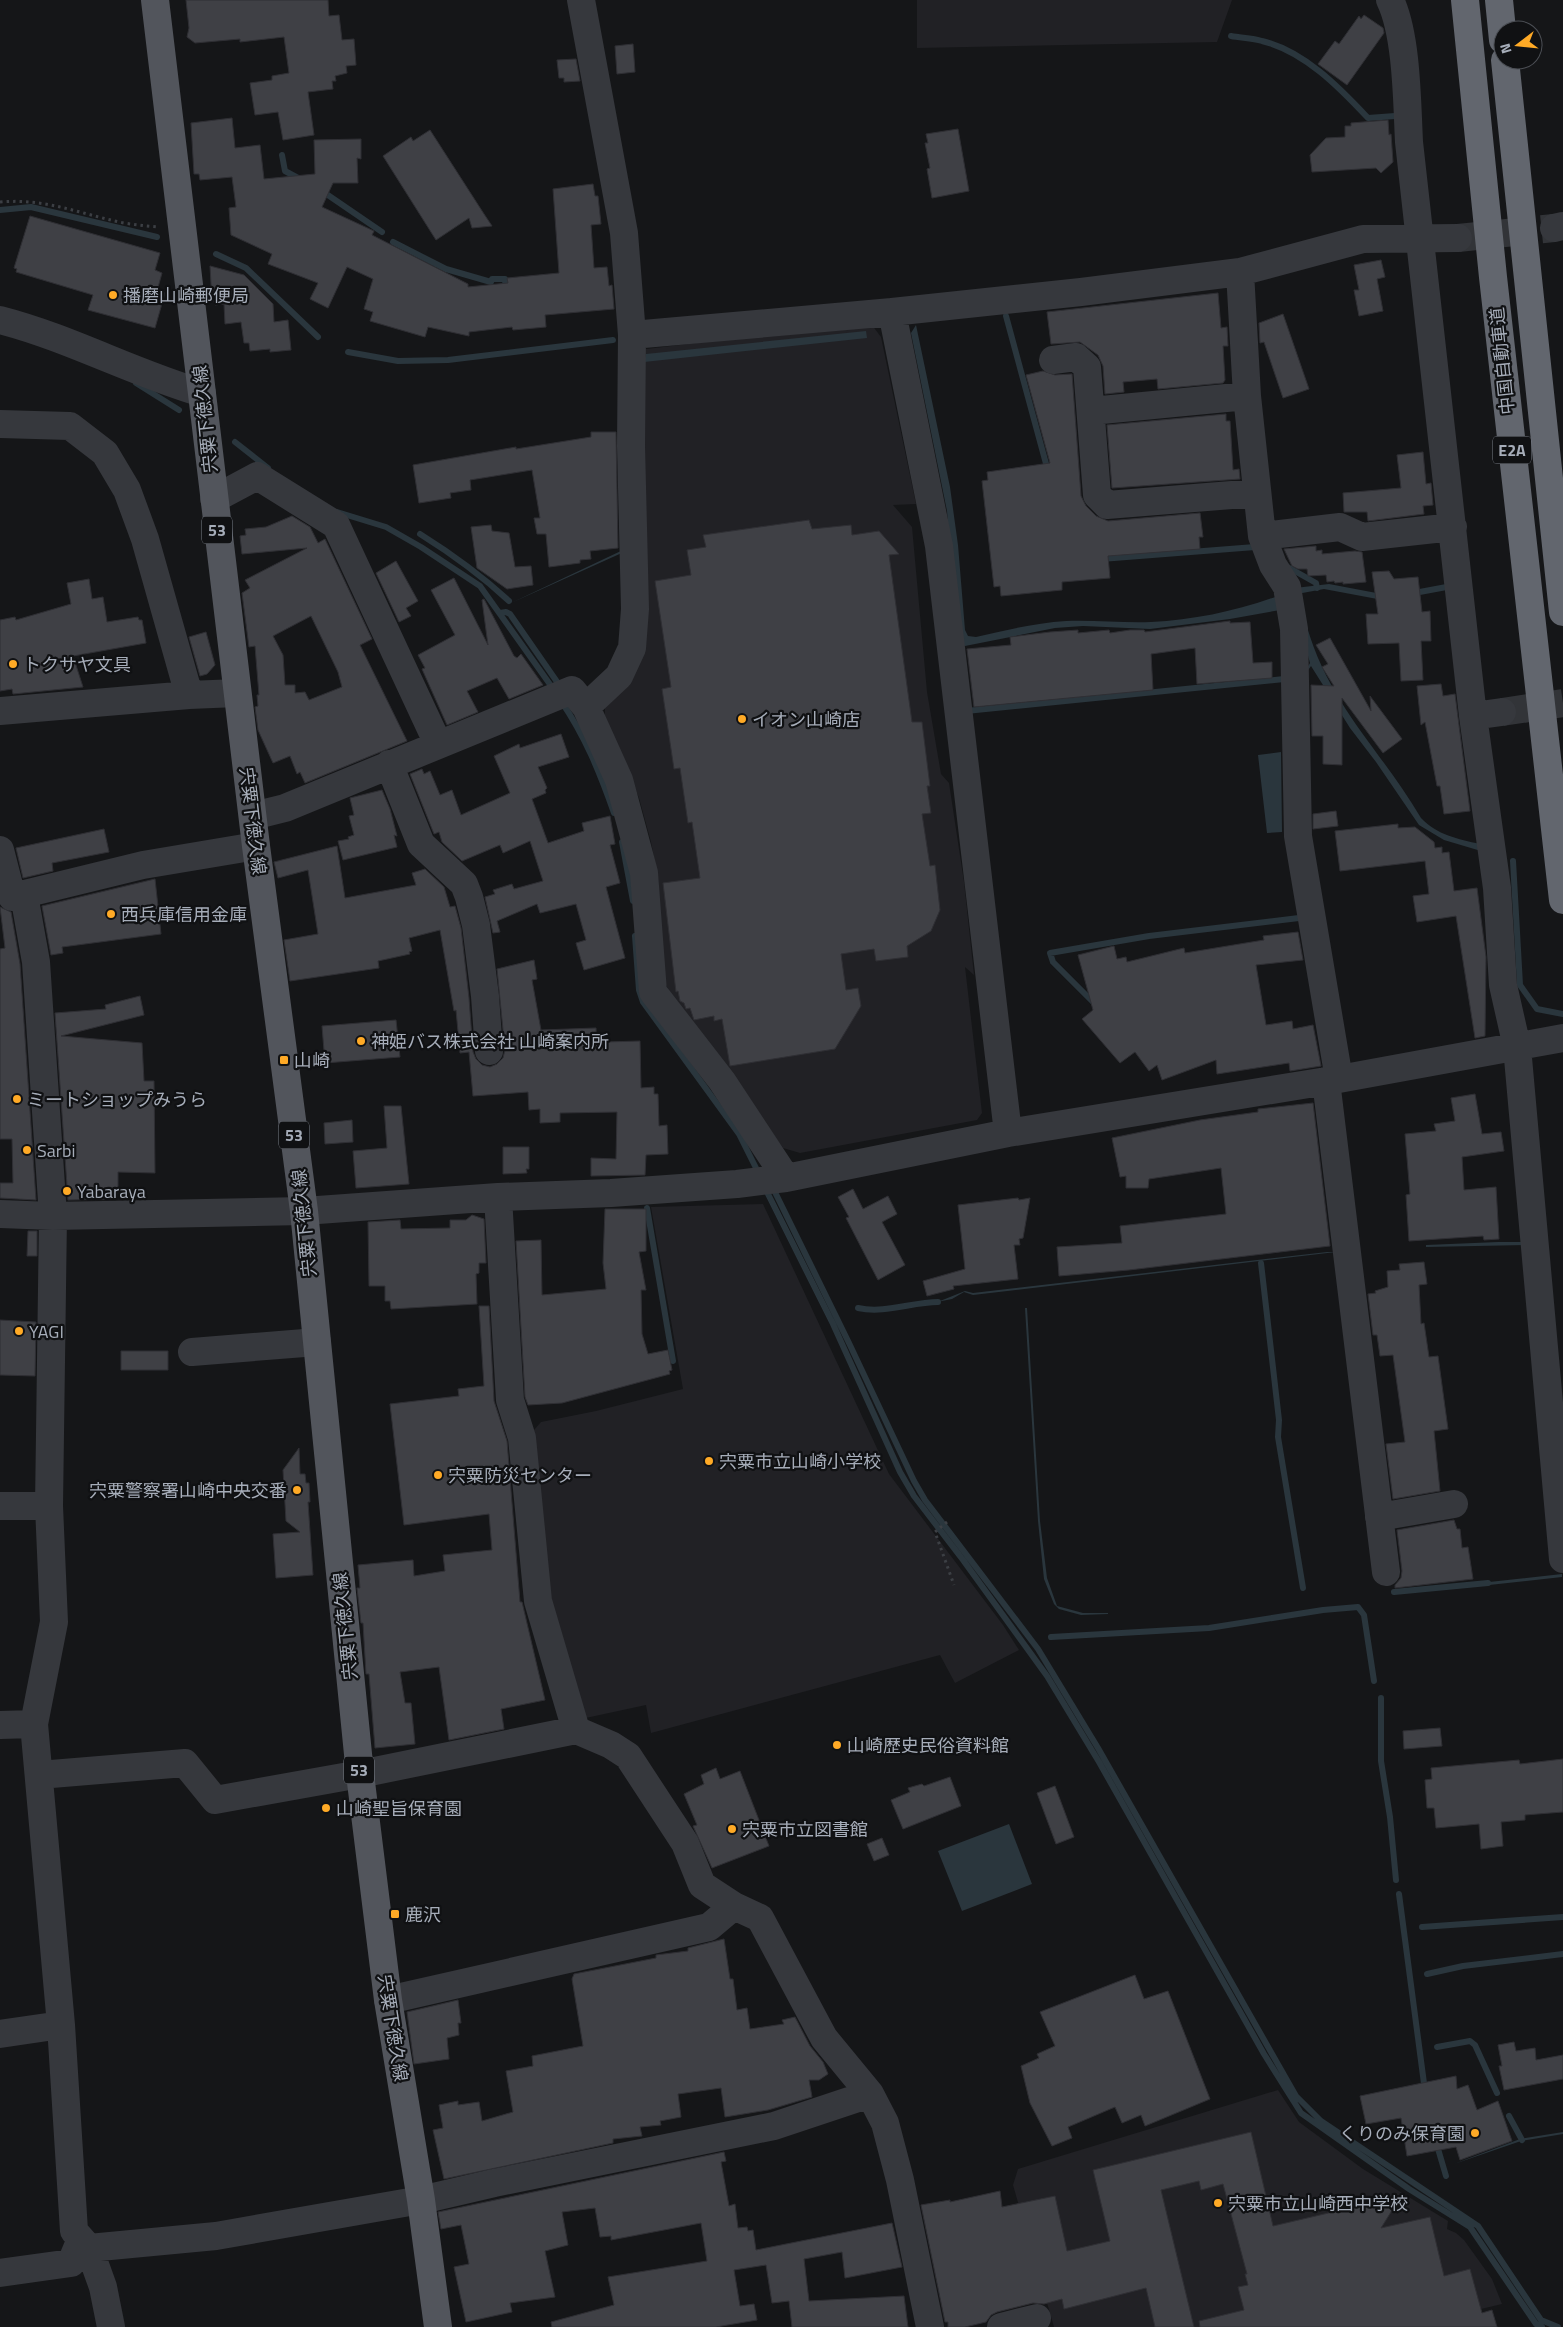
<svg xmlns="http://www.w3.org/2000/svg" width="1563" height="2327" font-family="'Titillium Web','Noto Sans JP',sans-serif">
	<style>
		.built { fill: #212125 }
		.water { fill: #2a363d }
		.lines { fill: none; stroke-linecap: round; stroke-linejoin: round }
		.stream { stroke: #2a363d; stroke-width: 6 }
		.building { fill: #3f4045; stroke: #2f2f34; fill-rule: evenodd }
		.minor-tunnel { stroke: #323438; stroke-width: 28; stroke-dasharray: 28 14; stroke-linecap: butt }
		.path { stroke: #3c3f44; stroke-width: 3; stroke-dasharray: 2.5 4; stroke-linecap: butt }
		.minor { stroke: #36383d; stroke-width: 28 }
		.major { stroke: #52555c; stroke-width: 28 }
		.highway { stroke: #62666e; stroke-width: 28 }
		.poi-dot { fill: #ffaa26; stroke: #101113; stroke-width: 2 }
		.labels { text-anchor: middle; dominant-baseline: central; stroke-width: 4.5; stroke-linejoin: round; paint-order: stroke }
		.shield { fill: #101113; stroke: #797e87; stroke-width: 1 }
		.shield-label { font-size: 16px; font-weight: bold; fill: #a6adb9 }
		.poi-label { font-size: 18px; fill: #a6adb9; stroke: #101113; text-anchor: start }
		.street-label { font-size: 18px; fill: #a6adb9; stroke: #101113 }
	</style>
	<rect width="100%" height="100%" fill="#151618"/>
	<path class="built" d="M917,0H1232L1217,42L917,48Z
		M858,324L872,325L881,337L916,504L893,505L912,527L927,692L941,774L949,783L964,882L974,975L965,967L982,1113L977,1120L800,1153L783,1148L673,1000L667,987L663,977L658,878L651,842L639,798L605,716V703L629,681L641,358L646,349Z
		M763,1204L889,1474L1003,1625L1019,1650L955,1683L940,1655L651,1733L646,1705L581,1719L550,1608L534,1430L541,1422L596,1411L683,1389L651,1207Z
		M1278,2090L1299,2122L1363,2169L1448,2221L1447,2229L1456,2233L1464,2240L1492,2279L1502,2304L1405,2327H1054L1013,2185L1018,2169Z"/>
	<path class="water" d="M916,325L950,487L958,545L965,630L968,636L976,637C1006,630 1036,623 1066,621C1095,620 1123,623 1151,622C1195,620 1236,611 1278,596L1280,610L1230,619L1150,629L1083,626L1055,628L965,646L958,642L947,511L911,333Z
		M866,331L867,338L644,362L646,354Z
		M623,550L624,552L511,603Z
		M1329,584L1387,595L1446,584L1447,590L1388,601L1324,589L1297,594L1295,588Z
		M1307,627C1330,706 1381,750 1421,818C1437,835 1458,839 1480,844L1481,851L1444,840L1419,825L1376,762L1350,728L1311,666L1304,676L1303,675L1310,663L1301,630Z
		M1281,752L1282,832L1267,833L1258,755Z
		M1498,1242H1531V1245L1426,1247V1245Z
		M1327,1252H1336L973,1295L964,1292L952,1299L932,1303V1300L940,1301L965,1291L973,1293Z
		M1025,1308H1027L1040,1521L1047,1578L1057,1606L1083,1613H1108V1614L1081,1615L1059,1609L1054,1604L1044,1579L1038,1521Z
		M1562,1574V1577L1480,1586V1583Z
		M1009,1824L1032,1884L962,1911L938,1851Z
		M1563,2132V2134L1521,2141L1454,2164L1520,2139Z"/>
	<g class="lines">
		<path class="stream" d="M1231,36C1241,38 1252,38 1262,41C1304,51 1339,87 1368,118L1395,116
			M282,155L285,171L300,179
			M322,191L382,232
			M0,210L31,207L157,237
			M393,242L446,269L491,282L492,279H505L506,291
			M216,254L246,268L318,337
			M1006,316L1048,471
			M348,352L398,361L448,360L613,340
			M136,383L179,410
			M235,442L268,468
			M337,512L386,527L421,547L480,586L554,690
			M420,534C452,554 481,575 509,601
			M1101,559L1255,547
			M1284,565L1316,583L1317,588
			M500,613L506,612L510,614L562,689
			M561,701C585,736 600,773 614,813
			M966,711L1284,679
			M622,842L633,901
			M1513,861L1520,985L1537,1009L1563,1014
			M635,936L639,990L643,1002L739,1134L759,1174
			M1095,1004L1053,962L1050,953L1149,936L1299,918
			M772,1186L849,1343L914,1481L925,1500L1038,1649L1098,1748L1296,2096L1321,2121L1478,2226L1541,2320L1558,2327
			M765,1188L833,1324L900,1472L914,1496L963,1560L1047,1676L1099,1762L1264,2054L1301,2113L1409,2189L1470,2227L1536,2324L1542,2327
			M647,1208L673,1361
			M1261,1263L1279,1420L1278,1437L1303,1588
			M858,1308C885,1314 912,1302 938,1302
			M1394,1592L1488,1583
			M1051,1637L1209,1628L1323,1610L1358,1607L1364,1615L1374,1681
			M1381,1698V1761L1390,1817L1396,1880
			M1399,1894L1425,2091
			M1422,1927L1563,1917
			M1427,1974L1463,1966L1563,1954
			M1437,2047L1470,2041L1475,2045L1497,2093
			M1509,2116L1522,2140
			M1436,2142L1446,2176"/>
	</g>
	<path class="building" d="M186,0H328L329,16L339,15L342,40L354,39L356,65L346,66L347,73L335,76L336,81H332L333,89L308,92L314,135L283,140L278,112L255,115L250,83L272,80V76L289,73L284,37L240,42V39L195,43L187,37L189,28Z
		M1364,15L1383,28L1384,33L1347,85L1318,64L1335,41L1339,44L1359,16L1361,19Z
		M633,44L635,72L617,74L615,46Z
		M576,59L580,81L564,82V78H559L557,60Z
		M232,118L235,148L260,145L264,179L315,174L314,140L361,139V159L357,158L358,183H333L322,207L374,231L372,235L468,284V287L508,283L507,278L559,273L553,189L593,184L595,196H598L601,224L591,225L594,268L607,267L609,286L612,285L614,309L545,315L546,327L513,330L512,327L469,332V336L428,327L425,337L370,321L373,312L364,309L373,279L347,267L328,308L310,299L318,283L268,264L272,254L231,235L229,208L236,207L232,177L200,180L199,174H194L191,123Z
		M1388,120L1389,135L1391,134L1393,162L1381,173L1376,168L1312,172L1310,155L1326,138L1345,137V126H1351V123Z
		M958,129L969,191L932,198L927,169L930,168L925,143H928L926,134Z
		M430,130L484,214L492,226L472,228L469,218L436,240L383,156L411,137L413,141Z
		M30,216L160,253L155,270L162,273L157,291L165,293L155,328L88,310L93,295L16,272L17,269L14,268Z
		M1381,260L1385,277L1377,279L1383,311L1359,316L1354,290H1359L1354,265Z
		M210,266L244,275L273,304L274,322L288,320L291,350L270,352V349L250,351L249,343H244L241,322L225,324L224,304L215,305L214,301H212Z
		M1218,293L1221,328L1227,327L1228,346H1223L1225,380L1223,383L1158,389L1157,379L1123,382L1124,392L1105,394L1103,366L1098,355L1080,342L1051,344L1047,312Z
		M1283,314L1309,389L1283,398L1264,342L1260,343L1259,323Z
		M1043,371L1055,375L1072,374L1081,496L1086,506L1096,516L1108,521L1200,513L1203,537H1199L1200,549L1108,556L1110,578L1062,582V590L1001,596L1000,586L994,587L982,481L988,480L987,472L1050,463L1026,375Z
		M1226,414V421H1230L1233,470L1239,469L1240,479L1112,488L1107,425Z
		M591,432H616L618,548L590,551L591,559L580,560V563L549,567L546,534H537L534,518H540L532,470L470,480L471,490L450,493L451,498L419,503L413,465L516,447V449L591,437Z
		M1423,452L1426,484L1431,483L1433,505L1423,506L1424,514L1368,521L1367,512H1344L1343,493L1401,488L1397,455Z
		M292,516L310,527L318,543L325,539L372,639L360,645L407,741L305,783L300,772L297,774L290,756L273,763L258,730L255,707L258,706L257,695H259L255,646L249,647L242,593L250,588L245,580L307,548L242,554L240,536L246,535L245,529L266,527ZM311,616L338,672L342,687L309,700L305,692L295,693V685H285L283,655L273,636Z
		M809,520L812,529L851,525L852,535L879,531L899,554L889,555L912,722H922L930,786H927L931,813L922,814L930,866L935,865L940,910L931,931L907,946L908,957L876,961L874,949L841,954L846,990L858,988L861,1006L835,1049L730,1066L722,1019L714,1021V1016L694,1020L690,1008L686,1009L684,1003L680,1001L678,991L676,992L663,883L700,878L692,822L688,823L680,768L674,769L662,689L671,687L655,581L691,575L687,550L706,547L703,535Z
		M491,525L492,531L509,533L515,567L531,566L533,585L507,589L477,568L471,527Z
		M1316,546V551L1322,550V554L1355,551L1362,552L1366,582L1343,584V582L1335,583L1334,581L1327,582L1326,575L1308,576L1307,569H1298L1292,566L1284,549Z
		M396,561L418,601L406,608L411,616L399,622L376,573Z
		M1389,571L1394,579L1418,577L1422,612L1430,611L1431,641H1421L1423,680L1401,681L1399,643L1368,644L1366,614H1378L1372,572Z
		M454,578L488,645L482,600L484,599L514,656L517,658L521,654L543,685L509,699L497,678L467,691L478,712L447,725L422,669L425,668L418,655L455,635L431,590Z
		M89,579L92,599L103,597L107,622L138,617L139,620H142L146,643L73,656L83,687L13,694L12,689L0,691V620L15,617L16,620L71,604L67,583Z
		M1230,621V623L1250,622L1253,663L1272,662V678L1197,684L1195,648L1151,654L1153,690L974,707L967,649L1011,645L1010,637L1050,632L1078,630V633L1109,630L1110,633L1130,630H1144L1145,632Z
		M206,632L215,665L207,674L200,676L189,637Z
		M1330,638L1371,711L1370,696L1402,739L1383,753L1342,698V765L1323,764V736H1312L1311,685L1334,686L1322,667L1328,664L1316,645Z
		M1441,684L1443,696L1455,694L1470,811L1444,814L1440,786H1437L1425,722L1421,725L1417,686Z
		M561,734L569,757L538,767L547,788L545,790L546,793L532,799L548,843L584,831L582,823L610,816L615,844L610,845L620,883L606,887L625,958L584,970L576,943L586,940L576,904L540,913L537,904L497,921L500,932L493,933L485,897L495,894L493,890L512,884L514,889L543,881L530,841L503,853L500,845L462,861L442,842L439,832L434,834L410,774L422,769L424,774L430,771L440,795L452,790L461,815L510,793L494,756L519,744L520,748Z
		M382,790L390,809L397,836L394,835L397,847L343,860L338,841L349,839L348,837L354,835L349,816L354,815L350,798Z
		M1336,811L1338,826L1313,829V814Z
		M1398,824V828L1415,827L1434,842L1435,848L1442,847V853L1449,852L1454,891L1477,888L1486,957L1485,1036L1475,1038L1456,916L1417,922L1413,896L1429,894L1425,861L1340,871L1335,831Z
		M104,829L109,852L52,863L53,871L23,878L16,848Z
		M337,846L345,898L416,885L412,873L425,869L444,887L450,907L455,906L461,928L469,998L473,1052L476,1059L482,1065L490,1067L497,1064L503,1058L505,1050L497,969L534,960L537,979L532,980L541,1030L596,1028L597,1051L605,1042L640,1041L641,1088L654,1087V1094H658L659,1126L667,1125L668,1154L646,1155L645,1175L591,1176V1158L616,1159L617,1112L560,1113V1122L540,1123V1109L529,1110L528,1092L473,1096L469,1052L460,1053L456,1010L454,1011L440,930L409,938L412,951L409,952L410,954L378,961L379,968L290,981L284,940L318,934L308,870L278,878L274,862Z
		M155,879L161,934L62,947L63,953L51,955L42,906Z
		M0,907L11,912L20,964L36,1200L0,1198V1183H13L12,1139H0V949L5,948Z
		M1298,932L1303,960L1256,965L1266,1025L1292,1021L1293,1029L1313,1025L1321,1066L1290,1071L1289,1063L1217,1074L1216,1060L1162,1080L1157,1065L1149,1071L1135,1052L1120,1063L1082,1019L1093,1010L1078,955L1114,946L1117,959L1126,957L1127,962L1184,948L1185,953L1264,940L1263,936Z
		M140,996L144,1015L61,1036L142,1043L144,1081H154L155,1173L118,1172V1197H112V1199L68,1200L55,1013L106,1009L105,1005Z
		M396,1020L400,1057L325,1063L322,1026Z
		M1475,1094L1482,1134L1501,1132L1504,1151L1462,1157L1464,1190L1496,1187L1499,1239L1484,1240L1483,1236L1409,1241L1406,1195L1410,1194L1405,1134L1436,1131L1434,1124L1455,1121L1451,1098Z
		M1313,1103L1330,1246L1129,1270L1059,1276L1057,1247L1122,1243L1120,1226L1226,1214L1221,1168L1149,1179L1148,1188H1126V1176L1120,1177L1112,1138L1200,1120L1258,1112V1109Z
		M384,1106H401L409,1184L356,1188L353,1151L387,1148Z
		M352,1120L353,1142L325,1144L324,1123Z
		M503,1147H529V1169H526L527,1173L503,1174Z
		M853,1189L863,1209L888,1196L897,1214L882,1222L905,1265L878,1280L846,1218L849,1217L838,1197Z
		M1018,1198L1019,1200L1030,1198L1023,1238L1019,1239L1020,1245H1014L1018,1279L953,1286L954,1289L927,1296L923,1281L965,1269L958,1205Z
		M605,1209H646V1251L639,1252L646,1290H641L642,1334L648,1354L668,1350L672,1370L669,1371L670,1374L562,1403L528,1405L525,1397L516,1241L541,1240L542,1295L606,1289L603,1263Z
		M472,1215L484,1219L486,1263H479V1273L476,1274L477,1304L391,1309L390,1301H385V1286H369L368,1222L400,1220L401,1229L450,1228V1220H466Z
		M28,1231H37V1256H27Z
		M1424,1262L1427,1284L1419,1285L1421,1324L1424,1323L1429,1357L1438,1356L1448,1429L1434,1431L1440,1491L1393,1499L1386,1444L1405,1442L1393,1355L1380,1356L1377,1335H1373L1368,1294L1376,1293L1375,1291L1388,1287L1387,1271L1400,1270L1399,1264Z
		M479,1306H489L494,1401L507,1441L520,1602H522L545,1700L501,1709L504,1729L449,1740L439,1667L400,1672L405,1703H411L415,1744L375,1748L369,1674H366L363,1623H361L357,1588H360L358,1565L413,1560L414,1576L445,1571L443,1555L492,1550L489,1514L404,1525L390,1404L459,1396L458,1389L484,1386Z
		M0,1320L36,1322L35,1376L0,1375Z
		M121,1351H168V1370H121Z
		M299,1448L300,1474H305L306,1483H309L310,1502H308L313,1575L276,1578L273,1534L300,1532L286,1521L283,1470Z
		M1454,1520L1457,1529H1460L1462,1548L1468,1547L1473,1579L1395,1588V1585L1401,1578L1402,1571L1397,1530Z
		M1440,1728L1442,1746L1404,1749L1403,1731Z
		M1563,1759V1812L1525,1815V1820L1501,1822L1503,1846L1481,1849L1479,1824L1436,1828L1434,1808H1427L1425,1780L1432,1779L1431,1768L1519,1760L1520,1764Z
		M716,1768L720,1779L740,1771L769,1846L712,1868L693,1826L697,1825L684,1794L704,1784L701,1775Z
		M950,1777L961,1806L903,1829L891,1800L910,1792L908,1788L922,1784L924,1786Z
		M1055,1786L1074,1837L1056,1844L1037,1793Z
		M882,1838L889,1855L874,1861L867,1844Z
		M724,1939L730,1979H733L737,2010L747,2008L750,2029L784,2024L782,2020L795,2017L810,2046L823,2062L828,2074L819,2080H809L812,2097L768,2110L725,2117L721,2088L678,2094L681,2117L660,2121L661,2125L640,2127L642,2136L613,2139V2143L444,2179L433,2130L443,2128L439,2105L458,2101V2105L479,2102L482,2121L513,2112L506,2071L533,2066L532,2056L583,2046L572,1979L574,1974L656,1958V1955L688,1951V1948Z
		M1135,1975L1144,1999L1168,1991L1210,2099L1145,2126L1141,2115L1122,2123L1115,2107L1068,2127L1072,2138L1052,2146L1030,2103L1021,2066L1039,2058L1037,2054L1055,2046L1040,2012Z
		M458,2000L461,2023H458L459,2035L447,2038L449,2059L414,2064L407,2012Z
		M1514,2042L1516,2051L1535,2048L1536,2060L1563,2055V2079L1504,2090L1499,2066H1502L1498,2045Z
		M1456,2076L1457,2089L1468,2085L1477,2110L1498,2101L1512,2141L1460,2160L1456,2147L1407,2156L1401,2118L1366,2124L1360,2096Z
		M1251,2132L1273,2226L1401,2196L1381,2228L1430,2217L1444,2276L1470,2269L1482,2313L1492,2310L1497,2327H1200L1199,2321L1244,2310L1238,2287L1248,2285L1245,2274H1247L1223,2184L1201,2190L1199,2181L1161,2190L1194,2327H1155L1146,2288L1064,2309L1062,2299L1044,2304L1033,2303L997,2312L991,2315L986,2322L965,2327H948V2322H945L921,2205L950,2200V2202L1000,2191L1002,2207L1055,2196L1067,2251L1110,2241L1093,2170Z
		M724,2152L726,2161L721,2162L729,2206L735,2204L738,2228L747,2227L748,2231L753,2230L756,2250L892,2223L902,2267L845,2278L842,2252L804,2259L809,2301L904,2296L908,2327H792L789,2301L772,2303L766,2265L734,2270L740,2306L754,2304L757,2320L716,2327H552L551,2322L614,2305L608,2277L707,2261L701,2223L611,2240V2236L600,2237L595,2208L562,2212L568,2245L545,2251L555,2297L510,2303L512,2312L466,2322L454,2267L469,2264L461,2225L441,2229L438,2212Z"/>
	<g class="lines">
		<path class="minor-tunnel" d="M1458,238L1554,228
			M1502,712L1563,703"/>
		<path class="path" d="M0,202C46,198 80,214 124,223C136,225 147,226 159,227
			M947,1522L935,1532L954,1585"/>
		<path class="minor" d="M581,0L624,233L632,335L631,446L635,609L632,648L619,676L586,707L619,780L644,873L653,992L722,1081L786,1178
			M1390,0C1407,35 1407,103 1409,142L1473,716L1497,888L1503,985L1517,1047L1563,1559
			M1554,228L1563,226
			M1240,272L1247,396L1262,536L1273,565L1287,587L1294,629L1298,836L1339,1079
			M892,312L1081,292L1240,272L1363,239L1458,238
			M0,320C70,338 133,373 202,393
			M632,335L892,312L939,546L1008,1133
			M1053,360L1076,357L1087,367L1097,495L1107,505L1257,493
			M1091,411L1247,396
			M0,424L70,426L105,453L127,490L145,539L189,695
			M214,499L257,476L336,525L438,744
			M1262,536L1340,527L1362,537L1453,527
			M0,711L189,695L237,693
			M1473,716L1502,712
			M389,764L421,844L464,884L469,897L476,925L485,996L489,1051
			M253,816L285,808L572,690L586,707
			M0,850L12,897L143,865L256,846
			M24,895L36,962L53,1216L49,1506L54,1622L34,1724L61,2025L74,2231L89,2248L103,2287L111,2327
			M1326,1081L1386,1572
			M498,1197L510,1400L522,1438L538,1601L576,1730
			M0,1214L53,1216L304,1211L498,1197L611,1193L737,1184L786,1178L1008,1133L1339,1079L1563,1038
			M192,1352L317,1342
			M0,1506H49
			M1379,1517L1454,1504
			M0,1725L34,1724
			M39,1775L185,1763L215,1800L360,1774L576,1730L611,1745L628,1756L685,1843L702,1885L734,1906L760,1918L824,2038L870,2094L885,2123L900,2180L930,2327
			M388,2000L709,1927L734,1906
			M0,2034L61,2025
			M89,2248L216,2236L421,2200L494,2183L774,2126L870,2094
			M0,2273L71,2263L81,2239
			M1001,2327L1037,2318"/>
		<path class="major" d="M155,0L256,846L304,1211L360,1774L388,2000L421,2200L438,2327"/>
		<path class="highway" d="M1465,0L1493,277L1563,900
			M1499,0L1503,40
			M1505,60L1563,612"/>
	</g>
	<g class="poi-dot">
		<circle cx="113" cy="295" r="5"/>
		<circle cx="13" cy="664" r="5"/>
		<circle cx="742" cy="719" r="5"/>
		<circle cx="111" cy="914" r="5"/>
		<circle cx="361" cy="1041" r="5"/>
		<rect x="279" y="1055" width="10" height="10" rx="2.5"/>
		<circle cx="17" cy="1099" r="5"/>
		<circle cx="27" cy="1150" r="5"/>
		<circle cx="67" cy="1191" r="5"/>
		<circle cx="19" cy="1331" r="5"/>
		<circle cx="709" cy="1461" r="5"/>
		<circle cx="438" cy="1475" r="5"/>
		<circle cx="297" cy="1490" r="5"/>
		<circle cx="837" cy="1745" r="5"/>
		<circle cx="326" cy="1808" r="5"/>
		<circle cx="732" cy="1829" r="5"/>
		<rect x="390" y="1909" width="10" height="10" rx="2.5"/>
		<circle cx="1475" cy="2133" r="5"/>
		<circle cx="1218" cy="2203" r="5"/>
	</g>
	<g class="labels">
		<g class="shield">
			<rect x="1493" y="436.5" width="38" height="27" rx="4"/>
			<rect x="202" y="516.5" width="30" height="27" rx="4"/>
			<rect x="279" y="1121.5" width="30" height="27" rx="4"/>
			<rect x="344" y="1756.5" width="30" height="27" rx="4"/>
		</g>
		<g class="shield-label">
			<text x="1512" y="450">E2A</text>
			<text x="217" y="530">53</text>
			<text x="294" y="1135">53</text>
			<text x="359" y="1770">53</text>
		</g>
		<g class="poi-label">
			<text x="123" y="295">播磨山崎郵便局</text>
			<text x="23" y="664">トクサヤ文具</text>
			<text x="752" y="719">イオン山崎店</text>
			<text x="121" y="914">西兵庫信用金庫</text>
			<text x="371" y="1041">神姫バス株式会社 山崎案内所</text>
			<text x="294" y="1060">山崎</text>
			<text x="27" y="1099">ミートショップみうら</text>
			<text x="37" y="1150">Sarbi</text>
			<text x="77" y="1191">Yabaraya</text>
			<text x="29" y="1331">YAGI</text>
			<text x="719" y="1461">宍粟市立山崎小学校</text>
			<text x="448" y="1475">宍粟防災センター</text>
			<text x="287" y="1490" text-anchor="end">宍粟警察署山崎中央交番</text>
			<text x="847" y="1745">山崎歴史民俗資料館</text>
			<text x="336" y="1808">山崎聖旨保育園</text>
			<text x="742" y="1829">宍粟市立図書館</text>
			<text x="405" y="1914">鹿沢</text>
			<text x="1465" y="2133" text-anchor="end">くりのみ保育園</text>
			<text x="1228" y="2203">宍粟市立山崎西中学校</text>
		</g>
		<g class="street-label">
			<text transform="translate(1502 361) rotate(-96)">中国自動車道</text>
			<text transform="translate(205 419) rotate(-96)">宍粟下徳久線</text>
			<text transform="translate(253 821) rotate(83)">宍粟下徳久線</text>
			<text transform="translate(304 1223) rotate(-96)">宍粟下徳久線</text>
			<text transform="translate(345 1626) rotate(-96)">宍粟下徳久線</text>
			<text transform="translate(393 2028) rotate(81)">宍粟下徳久線</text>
		</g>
	</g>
	<g transform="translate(1518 45) rotate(254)"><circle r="24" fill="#101113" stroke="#4c4f55"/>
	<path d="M0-4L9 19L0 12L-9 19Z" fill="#ffaa26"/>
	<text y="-8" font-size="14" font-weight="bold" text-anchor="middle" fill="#a6adb9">N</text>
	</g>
</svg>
